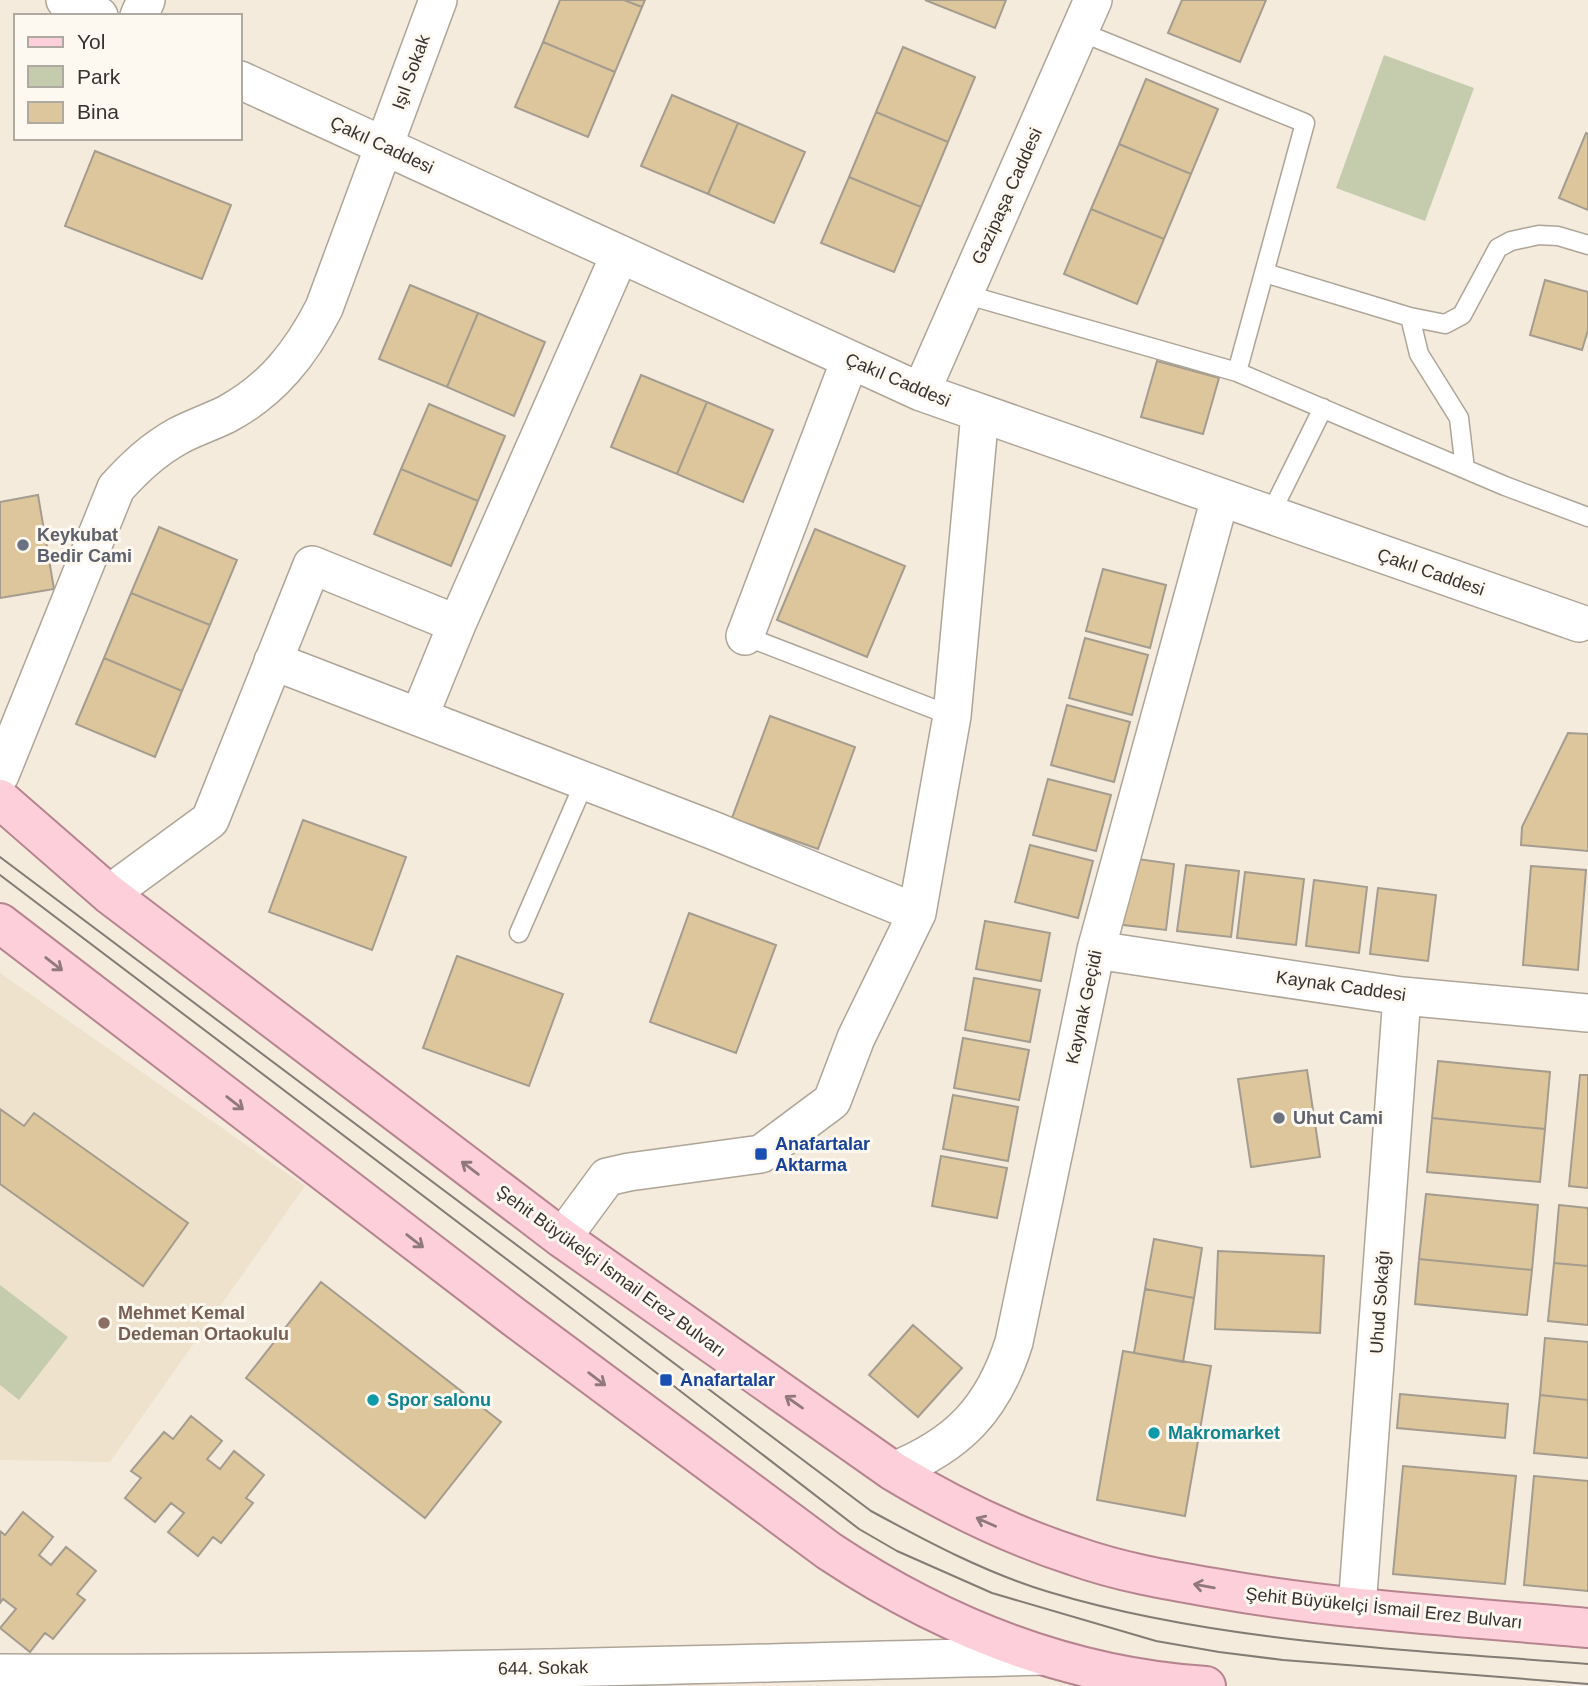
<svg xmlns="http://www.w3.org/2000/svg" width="1588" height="1686" font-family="Helvetica,sans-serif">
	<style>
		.built { fill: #eee2cc }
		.green { fill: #c5ccae }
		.building { fill: #dec69c; stroke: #a49c8f; stroke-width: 2 }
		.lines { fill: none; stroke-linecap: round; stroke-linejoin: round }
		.lane-casing { stroke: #ada597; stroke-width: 21 }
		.street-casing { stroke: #ada597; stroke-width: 40 }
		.primary-casing { stroke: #b6848f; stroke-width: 42 }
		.lane { stroke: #fff; stroke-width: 18 }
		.street { stroke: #fff; stroke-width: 37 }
		.primary { stroke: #fdcfdb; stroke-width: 38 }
		.tram { stroke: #827c74; stroke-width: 2 }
		.oneway { stroke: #90797c }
		.worship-dot { fill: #6b7280; stroke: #fef9f0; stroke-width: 2.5 }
		.transit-dot { fill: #1a4fb4; stroke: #fef9f0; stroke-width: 2.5 }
		.education-dot { fill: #8d6e63; stroke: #fef9f0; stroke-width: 2.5 }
		.culture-dot { fill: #0f9aa8; stroke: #fef9f0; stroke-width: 2.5 }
		.labels { text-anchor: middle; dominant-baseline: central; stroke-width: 6; stroke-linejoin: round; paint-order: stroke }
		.street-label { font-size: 18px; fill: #37332e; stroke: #fef9f0 }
		.worship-label { font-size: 18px; font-weight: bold; fill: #5b616d; stroke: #fef9f0; text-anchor: start }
		.transit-label { font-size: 18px; font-weight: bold; fill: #164399; stroke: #fef9f0; text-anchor: start }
		.education-label { font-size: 18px; font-weight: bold; fill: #785e54; stroke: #fef9f0; text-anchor: start }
		.culture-label { font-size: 18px; font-weight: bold; fill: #0d838f; stroke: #fef9f0; text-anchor: start }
	</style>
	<rect width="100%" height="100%" fill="#f4ebdd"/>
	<path class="built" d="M0,973L305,1186L110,1462L0,1460Z"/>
	<path class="green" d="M1384,55L1474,88L1425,221L1336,188Z
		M0,1285L68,1337L19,1400L0,1385Z"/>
	<path class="building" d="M560,0H624L642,7L615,72L543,42Z
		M624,0H645L642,7Z
		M925,0H1006L995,28Z
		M1182,0H1266L1240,62L1168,33Z
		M543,42L615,72L588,137L515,107Z
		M903,47L975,77L948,142L876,112Z
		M1146,79L1218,109L1191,174L1119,144Z
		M672,95L738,123L708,194L641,166Z
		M876,112L948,142L921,207L849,177Z
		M738,123L805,152L774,223L708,194Z
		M1586,133L1588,134V210L1559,198Z
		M1119,144L1191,174L1164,239L1091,209Z
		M95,151L231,205L202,279L65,226Z
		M849,177L921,207L894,272L821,243Z
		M1091,209L1164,239L1137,304L1064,274Z
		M1545,280L1588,292V330L1582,350L1530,335Z
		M410,285L478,313L447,387L379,359Z
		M478,313L545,342L514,416L447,387Z
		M1157,361L1219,378L1203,434L1141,417Z
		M641,375L707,402L677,474L611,447Z
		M707,402L773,430L743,502L677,474Z
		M429,404L505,436L478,501L401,469Z
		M401,469L478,501L451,566L374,534Z
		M38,495L54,589L0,598V502Z
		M159,527L237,560L210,625L131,593Z
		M815,529L905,566L867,657L777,620Z
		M1103,569L1166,585L1150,648L1086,631Z
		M131,593L210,625L182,691L104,658Z
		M1085,638L1148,655L1132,715L1069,698Z
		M104,658L182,691L155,757L76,724Z
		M1067,705L1130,722L1114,782L1051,765Z
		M770,716L855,747L818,849L732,818Z
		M1568,733L1588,734V851L1521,845L1522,827Z
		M1048,779L1111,795L1096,851L1033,835Z
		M303,820L406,857L372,950L269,912Z
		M1030,845L1093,861L1078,918L1015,902Z
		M1123,857L1174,864L1166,930L1115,924Z
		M1186,865L1239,871L1231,937L1177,931Z
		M1531,866L1586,870L1578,970L1523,965Z
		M1245,872L1304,879L1296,945L1237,938Z
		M1314,880L1367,887L1359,953L1306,946Z
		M1378,888L1436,895L1428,961L1370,954Z
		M689,913L776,945L736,1053L650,1022Z
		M985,921L1050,933L1041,981L976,969Z
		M457,956L563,994L529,1086L423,1048Z
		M974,978L1040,990L1030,1042L965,1030Z
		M963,1038L1029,1050L1019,1100L954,1088Z
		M1438,1061L1550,1072L1545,1129L1432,1118Z
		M1307,1070L1320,1157L1251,1167L1238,1079Z
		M1580,1075H1588V1188L1569,1186Z
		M953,1095L1018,1107L1008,1161L943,1149Z
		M0,1109L24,1126L34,1113L188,1223L143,1286L0,1184Z
		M1432,1118L1545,1129L1540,1182L1427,1172Z
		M941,1156L1007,1168L997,1218L932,1206Z
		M1426,1194L1538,1205L1532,1270L1419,1259Z
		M1559,1205L1588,1208V1266L1554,1263Z
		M1154,1239L1202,1248L1194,1298L1145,1289Z
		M1218,1251L1324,1256L1320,1333L1215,1329Z
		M1419,1259L1532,1270L1527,1315L1415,1304Z
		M1554,1263L1588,1266V1325L1548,1321Z
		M321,1282L501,1422L425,1518L246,1378Z
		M1145,1289L1194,1298L1183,1362L1134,1353Z
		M913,1325L962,1368L918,1417L869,1375Z
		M1545,1338L1588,1342V1400L1540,1395Z
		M1123,1351L1211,1366L1185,1516L1097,1500Z
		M1400,1394L1508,1404L1505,1438L1397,1428Z
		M1540,1395L1588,1400V1458L1534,1453Z
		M191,1416L222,1441L207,1459L220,1469L234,1451L264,1475L246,1498L253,1503L221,1543L213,1537L198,1556L168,1532L184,1513L171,1503L155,1522L125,1498L141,1478L131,1471L164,1432L173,1439Z
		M1403,1466L1516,1476L1505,1584L1393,1574Z
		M1534,1476L1588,1481V1591L1524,1585Z
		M23,1512L53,1537L39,1555L51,1565L66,1547L96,1571L77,1594L85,1600L53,1639L45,1633L30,1652L0,1628L16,1609L3,1599L0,1603V1531L5,1535Z"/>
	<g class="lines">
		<g class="lane-casing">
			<path id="lane" d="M1081,32L1305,123L1237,372
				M1265,273L1410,317L1445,324L1462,315L1498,248L1511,241L1539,235L1558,236L1588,245
				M964,294L1237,372L1505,486L1588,517
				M1410,317L1419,354L1459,418L1465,469
				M1270,515L1323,408
				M745,636L952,716
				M519,933L585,781"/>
		</g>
		<g class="street-casing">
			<path id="street" d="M65,0L99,16
				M139,16L146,0
				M240,80L921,392L1579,623
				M921,392L1093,0
				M745,636L850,360
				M273,661L712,830L917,913
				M419,717L457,624L620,254
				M0,775L116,488C135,467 153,450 178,436C193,428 211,422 227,414C272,390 301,353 324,308L438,0
				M109,894L210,820L312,565L457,624
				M1096,950L1402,996L1588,1013
				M562,1238L607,1177L629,1172L761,1154L832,1101L856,1038L917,913L952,716L980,413
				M893,1471C958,1445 993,1409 1014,1342L1096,950L1220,498
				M1357,1608L1402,996
				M0,1673C347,1675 695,1665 1042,1656"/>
		</g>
		<g class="primary-casing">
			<path id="primary" d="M0,799L109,894L562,1238L893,1471C951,1506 1010,1535 1075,1556C1120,1572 1167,1580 1214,1588C1338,1610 1463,1617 1588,1628
				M0,923L514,1317L829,1551C942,1626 1069,1677 1206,1686"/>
		</g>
		<use href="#lane" class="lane"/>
		<use href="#street" class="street"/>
		<use href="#primary" class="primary"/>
		<path class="tram" d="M0,857L871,1511C928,1542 986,1573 1049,1592C1218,1643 1412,1650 1588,1664
			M0,875L666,1380L859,1529L897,1551L992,1593L1156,1641L1219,1652L1283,1660L1588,1684"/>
	</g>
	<defs><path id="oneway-shaft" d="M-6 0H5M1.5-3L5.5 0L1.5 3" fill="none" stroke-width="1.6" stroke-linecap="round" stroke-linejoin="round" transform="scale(1.75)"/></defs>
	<g class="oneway">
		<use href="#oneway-shaft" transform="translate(54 964) rotate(38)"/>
		<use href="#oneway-shaft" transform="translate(235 1103) rotate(38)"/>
		<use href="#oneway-shaft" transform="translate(470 1168) rotate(-143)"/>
		<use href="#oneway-shaft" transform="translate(415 1241) rotate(38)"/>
		<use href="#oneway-shaft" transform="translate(597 1379) rotate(37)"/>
		<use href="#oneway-shaft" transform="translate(794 1402) rotate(-145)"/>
		<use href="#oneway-shaft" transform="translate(986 1522) rotate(-156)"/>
		<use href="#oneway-shaft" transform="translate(1204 1586) rotate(-170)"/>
	</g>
	<g class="worship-dot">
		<circle cx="23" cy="545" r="7"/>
		<circle cx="1279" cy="1118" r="7"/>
	</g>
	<g class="transit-dot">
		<rect x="754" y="1147" width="14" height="14" rx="3.5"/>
		<rect x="659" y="1373" width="14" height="14" rx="3.5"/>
	</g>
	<circle class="education-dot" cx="104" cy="1323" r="7"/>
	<g class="culture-dot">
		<circle cx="373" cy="1400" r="7"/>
		<circle cx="1154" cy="1433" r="7"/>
	</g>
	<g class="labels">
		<g class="street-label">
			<text transform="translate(411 72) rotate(-70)">Işıl Sokak</text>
			<text transform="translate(382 145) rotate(25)">Çakıl Caddesi</text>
			<text transform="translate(1007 196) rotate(-66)">Gazipaşa Caddesi</text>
			<text transform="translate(898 380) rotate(23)">Çakıl Caddesi</text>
			<text transform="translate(1431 572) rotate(19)">Çakıl Caddesi</text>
			<text transform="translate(1341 986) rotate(8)">Kaynak Caddesi</text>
			<text transform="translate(1084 1007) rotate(-78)">Kaynak Geçidi</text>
			<text transform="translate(611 1271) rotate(36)">Şehit Büyükelçi İsmail Erez Bulvarı</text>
			<text transform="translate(1380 1302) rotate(-86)">Uhud Sokağı</text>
			<text transform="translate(1384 1608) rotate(6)">Şehit Büyükelçi İsmail Erez Bulvarı</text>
			<text transform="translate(543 1668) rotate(-1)">644. Sokak</text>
		</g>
		<g class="worship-label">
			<text x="37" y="535">Keykubat<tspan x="37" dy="21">Bedir Cami</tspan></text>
			<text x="1293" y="1118">Uhut Cami</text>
		</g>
		<g class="transit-label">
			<text x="775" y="1144">Anafartalar<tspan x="775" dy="21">Aktarma</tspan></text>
			<text x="680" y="1380">Anafartalar</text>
		</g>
		<g class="education-label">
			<text x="118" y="1313">Mehmet Kemal<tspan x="118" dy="21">Dedeman Ortaokulu</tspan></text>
		</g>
		<g class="culture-label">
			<text x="387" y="1400">Spor salonu</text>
			<text x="1168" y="1433">Makromarket</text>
		</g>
	</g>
	<rect x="14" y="14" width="228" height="126" fill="#fef9f0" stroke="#aeaaa2" stroke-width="2"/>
	<rect x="28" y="37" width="35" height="10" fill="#fdcfdb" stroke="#aeaaa2" stroke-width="2"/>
	<text x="77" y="49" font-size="21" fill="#37332e">Yol</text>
	<rect x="28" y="66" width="35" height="21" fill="#c5ccae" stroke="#aeaaa2" stroke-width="2"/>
	<text x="77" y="84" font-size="21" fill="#37332e">Park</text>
	<rect x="28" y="102" width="35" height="21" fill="#dec69c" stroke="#aeaaa2" stroke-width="2"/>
	<text x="77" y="119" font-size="21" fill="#37332e">Bina</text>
</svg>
